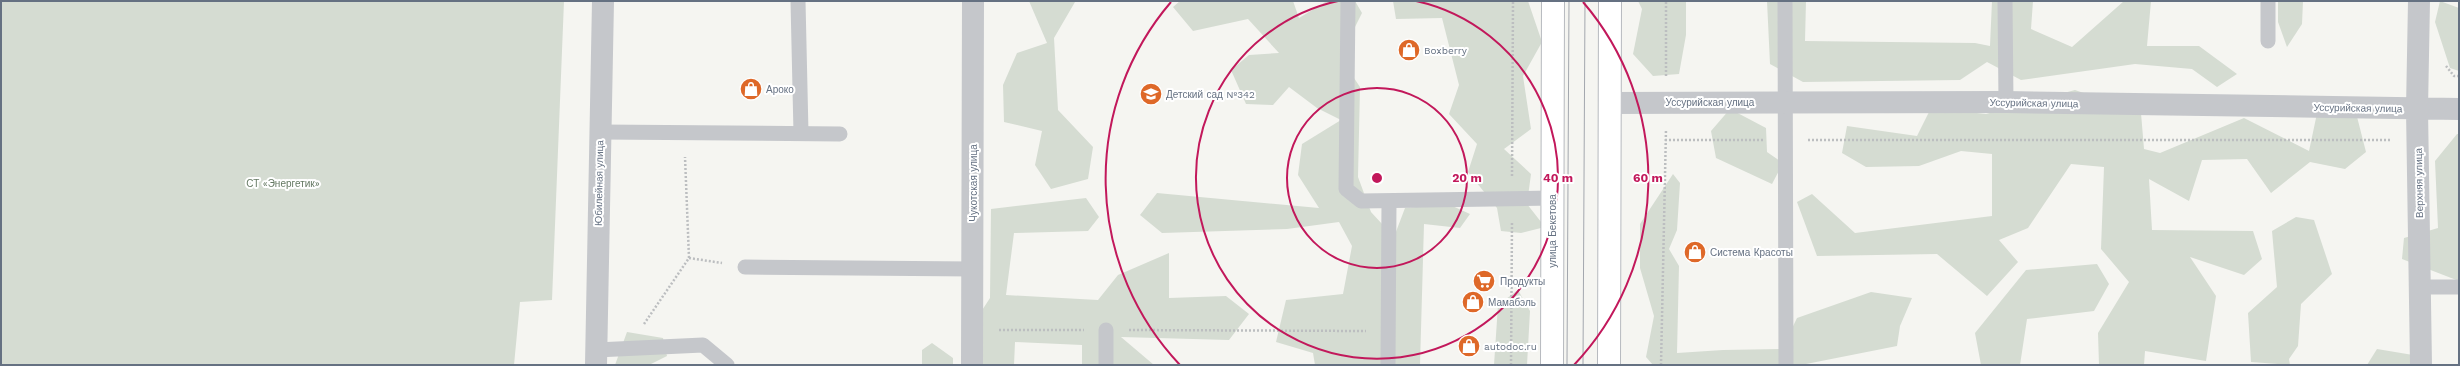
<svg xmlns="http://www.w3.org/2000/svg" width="2460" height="366" font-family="'Work Sans',sans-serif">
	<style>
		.green { fill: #d5dcd2 }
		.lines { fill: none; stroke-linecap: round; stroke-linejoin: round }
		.secondary-casing { stroke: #b7babf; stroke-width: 24 }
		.path { stroke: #bcbec0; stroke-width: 2.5; stroke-dasharray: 2 2; stroke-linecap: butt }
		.lane { stroke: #c5c7cb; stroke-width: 15 }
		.street { stroke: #c5c7cb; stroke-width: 22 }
		.secondary { stroke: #fff; stroke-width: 22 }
		.tram { stroke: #a3a7ae; stroke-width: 1 }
		.ring { fill: none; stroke: #c2185b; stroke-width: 2 }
		.labels { text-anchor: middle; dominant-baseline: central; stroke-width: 4; stroke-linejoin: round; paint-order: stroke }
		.poi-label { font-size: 10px; fill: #657182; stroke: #fff; text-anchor: start }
		.street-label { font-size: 10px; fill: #657182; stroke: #fff }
		.park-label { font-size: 10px; fill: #657963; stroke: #fff }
		.centre { fill: #c2185b; stroke: #fff; stroke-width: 2 }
		.ring-label { font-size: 12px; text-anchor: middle; font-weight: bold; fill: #c2185b; stroke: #fff; stroke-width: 4; stroke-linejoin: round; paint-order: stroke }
	</style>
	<rect width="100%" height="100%" fill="#f5f5f1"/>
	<path class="green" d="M1,1H564L552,300L520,302L514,365H1Z
		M1029,1L1075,2L1054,38L1058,110L1093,147L1088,179L1051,189L1035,165L1042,131L1004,122L1003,85L1017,53L1047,43Z
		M1180,1H1293L1299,18L1327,1H1355L1362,13L1340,57L1360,87L1358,177L1371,212L1394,237L1405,208L1448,204L1470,214L1460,228L1424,224L1420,365H1315L1313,353L1276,342L1286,300L1343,294L1352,246L1339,222L1287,229L1162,233L1140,215L1157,193L1319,208L1298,175L1302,144L1341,120L1317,108L1289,87L1273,105L1246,104L1231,70L1249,55L1279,53L1248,19L1193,31L1173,7Z
		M1393,1H1528L1542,42L1523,76L1531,129L1504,149L1531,174L1527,204L1545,227L1521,233L1501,231L1497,208L1468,172L1477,144L1449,114L1459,85L1442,18L1396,19Z
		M1638,1H1686V35L1679,74L1653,76L1633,54L1642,9Z
		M1767,1H1806L1805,41L1975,43L1990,46L1992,1H2033L2031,29L2072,47L2124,1H2151L2147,46H2199L2237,74L2217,87L2192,69L2135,64L2021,80L1987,62L1960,80L1803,82L1770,64Z
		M2278,1H2303L2302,24L2287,47L2278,22Z
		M2440,1L2459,8V71L2450,68L2435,22Z
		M2075,90L2141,113L2144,149L2160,153L2244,118L2309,151L2319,104L2354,105L2366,152L2345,169L2310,162L2271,193L2247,159L2202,160L2189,201L2149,179L2152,230L2253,231L2262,259L2244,275L2190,257L2216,296L2206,361L2145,351L2144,365H2099L2098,333L2129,282L2101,249L2104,167L2071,164L2028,228L1999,240L2018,262L1987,296L1937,254L1817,256L1797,202L1812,194L1855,233L1992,216V154L1961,151L1919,166L1866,167L1842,153L1847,126L1917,136L1931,108L1986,114Z
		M1730,109L1766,128L1767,152L1783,163L1772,184L1716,158L1711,131Z
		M2457,134H2459V281L2402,259L2404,238L2438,228L2435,161Z
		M1673,174L1680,183L1677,230L1669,249L1679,266L1677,353L1723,350L1782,349L1797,318L1871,292L1912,298L1900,326L1897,346L1801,365H1653L1646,357L1654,316L1640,268V224Z
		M1086,198L1099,217L1088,231L1014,233L1006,295L1098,300L1118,275L1169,253V298L1226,296L1249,314L1229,340L1121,337L1154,365H1082V345L1015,342L1014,365H972L966,335L990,298L991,209Z
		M2296,217L2314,220L2332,274L2301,304L2298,346L2289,359L2290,365L2251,362L2248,313L2277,287L2272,231Z
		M2097,264L2109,284L2094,311L2027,319L2020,365H1981L1975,333L2026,270Z
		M1518,290L1530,311L1527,365H1494L1498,305Z
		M627,332L663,338L667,356L649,365H615Z
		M932,343L953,358V365H922V350Z
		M2377,349L2413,355L2414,365H2367Z"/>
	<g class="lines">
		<g class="secondary-casing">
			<path id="secondary" d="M1552,365L1553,1
				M1609,365L1610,1"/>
		</g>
		<path class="path" d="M2446,66L2454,76H2459
			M1666,76V1
			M1665,140H1763
			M1808,140H2391
			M1512,176L1513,1
			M689,258L722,263
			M644,324L689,258L685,157
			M999,330H1084
			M1129,330L1366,331
			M1511,365L1512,221
			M1661,365L1666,129"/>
		<path class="lane" d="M798,1L801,133
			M1348,1L1346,189L1361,201L1552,198
			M1785,1L1786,365
			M2005,1L2006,102
			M2268,41V1
			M601,132L840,134
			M745,267L973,269
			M2421,287H2459
			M596,350L703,345L727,365
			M1106,365V330
			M1388,365L1389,201"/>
		<path class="street" d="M2419,1L2417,109L2421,365
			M1610,103L2006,102L2459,109
			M596,365L603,1
			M972,365L973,1"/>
		<use href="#secondary" class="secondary"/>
		<path class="tram" d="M1567,365L1569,1
			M1583,365L1585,1"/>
	</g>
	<g class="ring">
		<circle cx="1377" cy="178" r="90"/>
		<path d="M1416 1A181 181 0 1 1 1338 1"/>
		<path d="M1180 365A271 271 0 0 1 1171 2M1583 2A271 271 0 0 1 1574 365"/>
	</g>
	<defs>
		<g id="shop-disc" transform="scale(1.15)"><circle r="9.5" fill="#de6828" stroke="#fff"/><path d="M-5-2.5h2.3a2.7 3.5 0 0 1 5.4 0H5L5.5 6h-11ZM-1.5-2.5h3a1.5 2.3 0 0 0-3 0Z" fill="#fff"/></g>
		<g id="school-disc" transform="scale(1.15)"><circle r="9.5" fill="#de6828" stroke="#fff"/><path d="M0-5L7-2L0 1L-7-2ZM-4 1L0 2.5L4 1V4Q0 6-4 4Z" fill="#fff"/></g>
		<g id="supermarket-disc" transform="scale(1.15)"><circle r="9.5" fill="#de6828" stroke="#fff"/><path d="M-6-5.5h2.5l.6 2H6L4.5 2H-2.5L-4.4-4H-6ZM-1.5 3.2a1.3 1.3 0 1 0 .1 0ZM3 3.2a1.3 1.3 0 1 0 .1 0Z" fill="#fff"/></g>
	</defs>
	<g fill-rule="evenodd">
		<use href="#shop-disc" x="1409" y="50"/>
		<use href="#shop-disc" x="751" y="89"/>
		<use href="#school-disc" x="1151" y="94"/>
		<use href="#shop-disc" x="1695" y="252"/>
		<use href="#supermarket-disc" x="1484" y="281"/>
		<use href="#shop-disc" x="1473" y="302"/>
		<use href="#shop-disc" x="1469" y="346"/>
	</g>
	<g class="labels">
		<g class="poi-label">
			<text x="1424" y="50">Boxberry</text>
			<text x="766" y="89">Ароко</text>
			<text x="1166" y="94">Детский сад №342</text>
			<text x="1710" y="252">Система Красоты</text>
			<text x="1500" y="281">Продукты</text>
			<text x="1488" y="302">Мамабэль</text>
			<text x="1484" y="346">autodoc.ru</text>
		</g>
		<g class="street-label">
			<text x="1710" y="102">Уссурийская улица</text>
			<text transform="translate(2034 103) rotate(1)">Уссурийская улица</text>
			<text transform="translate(2358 108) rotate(1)">Уссурийская улица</text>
			<text transform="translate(599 183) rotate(-89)">Юбилейная улица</text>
			<text transform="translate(973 183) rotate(-90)">Чукотская улица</text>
			<text transform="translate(2419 183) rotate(-91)">Верхняя улица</text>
			<text transform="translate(1552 231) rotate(-90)">улица Бекетова</text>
		</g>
		<g class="park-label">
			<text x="283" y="183">СТ «Энергетик»</text>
		</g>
	</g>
	<circle cx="1377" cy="178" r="6" class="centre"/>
	<g class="ring-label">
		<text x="1467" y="182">20 m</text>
		<text x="1558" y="182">40 m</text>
		<text x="1648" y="182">60 m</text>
	</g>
	<rect width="2460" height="366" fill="none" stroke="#657182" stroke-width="4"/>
</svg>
